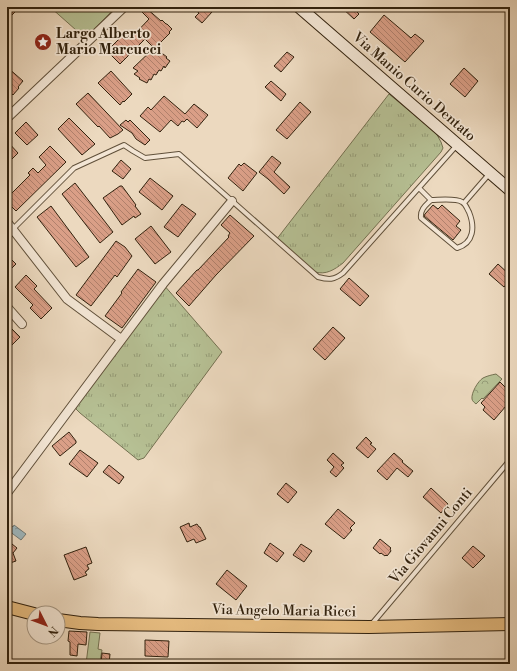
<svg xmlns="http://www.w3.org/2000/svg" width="517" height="671" font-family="'Libre Bodoni',serif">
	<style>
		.grass { fill: url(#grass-tufts); stroke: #747151 }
		.forest { fill: url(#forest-crowns); stroke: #747151 }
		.green { fill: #b6c094; stroke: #747151 }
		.water { fill: url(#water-ripples); stroke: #737b77 }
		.building { fill: url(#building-back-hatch); stroke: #32220e }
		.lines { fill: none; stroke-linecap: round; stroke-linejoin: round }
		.lane-casing { stroke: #60503a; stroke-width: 6 }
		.street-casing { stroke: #60503a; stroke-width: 10 }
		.secondary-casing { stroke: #32220e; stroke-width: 13 }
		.primary-casing { stroke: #32220e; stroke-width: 14 }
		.lane { stroke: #f3e6d5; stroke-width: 4 }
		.street { stroke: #f3e6d5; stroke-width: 8 }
		.secondary { stroke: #f3e6d5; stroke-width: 11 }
		.primary { stroke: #e6bc80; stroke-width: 12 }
		.labels { text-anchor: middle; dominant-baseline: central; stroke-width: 3.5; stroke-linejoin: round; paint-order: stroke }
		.poi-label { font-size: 14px; font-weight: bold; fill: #32220e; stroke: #f3e6d5; text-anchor: start }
		.street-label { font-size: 14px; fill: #32220e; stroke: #f3e6d5 }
	</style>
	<defs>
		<pattern id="grass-tufts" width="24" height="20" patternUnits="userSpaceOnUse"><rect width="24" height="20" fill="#b6c094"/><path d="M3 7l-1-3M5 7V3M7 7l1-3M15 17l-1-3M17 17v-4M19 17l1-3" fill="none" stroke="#959c77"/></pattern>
		<pattern id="forest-crowns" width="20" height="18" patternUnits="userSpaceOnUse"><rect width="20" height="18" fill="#b6c094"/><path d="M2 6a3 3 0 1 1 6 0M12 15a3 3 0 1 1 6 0" fill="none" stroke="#959c77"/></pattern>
		<pattern id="water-ripples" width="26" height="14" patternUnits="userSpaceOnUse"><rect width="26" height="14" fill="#9eb7bd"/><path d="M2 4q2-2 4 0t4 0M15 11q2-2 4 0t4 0" fill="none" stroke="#819498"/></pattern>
		<pattern id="building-back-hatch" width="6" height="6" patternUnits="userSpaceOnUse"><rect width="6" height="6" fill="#da9f87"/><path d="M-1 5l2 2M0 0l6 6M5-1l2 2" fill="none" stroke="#b1816d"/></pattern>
	</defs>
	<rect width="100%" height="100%" fill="#ecd9bf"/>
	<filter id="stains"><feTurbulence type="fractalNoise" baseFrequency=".005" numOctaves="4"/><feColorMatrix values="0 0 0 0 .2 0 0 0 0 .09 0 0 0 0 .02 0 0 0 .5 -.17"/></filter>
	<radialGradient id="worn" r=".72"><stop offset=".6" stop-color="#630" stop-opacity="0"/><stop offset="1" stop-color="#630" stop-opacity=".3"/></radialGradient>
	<path class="grass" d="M389,94L436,133L441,142L443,148L441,152L343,263C334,270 326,275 315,272L276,240Z
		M163,284L222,352L144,458L138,460L80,413L76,409L77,404Z"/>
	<path class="forest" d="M496,374L502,379L483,399L482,398L476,404C475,403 472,401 472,399C471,393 478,381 483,378C487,376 491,375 496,374Z"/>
	<path class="green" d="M50,7H116L85,38Z
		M90,632L100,633L98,649L102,650L100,661L90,660V664H86Z"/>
	<path class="water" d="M11,525L13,527L14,525L26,534L21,540L9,531L10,530L8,529Z"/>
	<path class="building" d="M7,7H14L17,10L12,15L7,11Z
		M143,7H145L161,21L162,20L166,24H167L172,29L169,32L170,33L155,48L167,57L166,58L170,61L165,68L164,66L161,71L159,70L156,75L154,74L151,80L149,79L147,83L139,79L140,78L134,74L138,71L133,68L154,48L145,39L120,64L107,51L125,33L131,38L149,19L140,10Z
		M192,7H206L212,12L202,23L195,17L199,13Z
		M341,7H352L359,14L354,19Z
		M384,15L411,38L415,34L424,41L405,62L370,32Z
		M287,52L294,57L281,72L274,66Z
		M7,67L23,81L18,87L19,88L13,95L7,89Z
		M464,68L478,81L465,97L450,84Z
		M111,71L132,94L124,102L123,101L120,105L98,83Z
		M271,81L286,94L281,101L265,87Z
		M88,93L123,130L118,134L110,138L99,126L98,127L76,104Z
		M164,96L185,114L194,104L208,115L197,128L187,119L184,122L182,121L178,126L171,120L160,132L140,116L148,107L151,110Z
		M300,102L311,112L287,139L276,130Z
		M69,118L95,144L82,155L58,129Z
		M126,120L128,122L130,120L150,140L145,145L136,139L132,133L120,125Z
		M26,122L38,135L27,145L15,133Z
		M7,141L18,153L7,164Z
		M50,146L66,162L16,211L7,202V198L30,175L28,173L33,168L38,173L46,165L39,157Z
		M272,156L281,163L274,172L290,187L284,194L268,179L259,172Z
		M121,160L131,169L123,179L112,171Z
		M244,163L257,173L243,191L228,178L239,164L241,166Z
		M150,178L173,196L162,210L139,192Z
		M75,183L113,232L100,243L62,194Z
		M120,186H122L136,205L135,206L141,214L135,218L134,216L122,225L103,198Z
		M182,204L196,214L178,237L164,227Z
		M433,205L438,209L442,205L460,221L456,226L461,230L453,240L424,216L425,214Z
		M51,206L89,257L76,267L37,217Z
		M230,215L254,236L216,275L189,306L176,293L197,270H198L229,237L228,236L230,233L221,225Z
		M151,226L171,252L155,264L135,239Z
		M116,241L125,247L132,256L117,277L115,275L91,306L76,295Z
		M7,255L16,264L7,273Z
		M498,264L510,275V280L504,287L489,274Z
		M138,269L156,282L122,328L105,316L122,293L121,292Z
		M26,275L37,286L34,289L52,308L41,319L30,308L33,305L15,287Z
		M349,278L369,296L360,306L340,289Z
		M7,324L20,337L7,350Z
		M333,327L345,338L325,360L313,349Z
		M510,381V404L507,407L506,406L494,420L483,410L485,407L481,403L500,382L505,387Z
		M69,432L76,441V443L60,456L52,446Z
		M366,437L372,443L370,444L376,449L368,458L356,448Z
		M80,450L98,463L87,477L69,464Z
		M333,453L344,463L341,465L344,468L336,477L330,472L334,467L327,460Z
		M394,453L403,461L402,462L413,471L408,477L397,468L387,480L377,471Z
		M109,465L124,477L119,484L103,472Z
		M286,483L297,492L288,503L277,494Z
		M431,488L448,504L441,513L423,497Z
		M338,509L355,523L350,528L352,530L344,539L325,524Z
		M189,523L190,527L197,524L199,527H200L206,539L196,543L194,539L187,542L180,527Z
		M380,539L391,548L390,549L391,551L387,556L386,555L385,556L381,553L380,554L373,548Z
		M7,540L17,548L13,553L16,561L7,564Z
		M270,543L284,553L277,562L264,553Z
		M301,544L312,551L304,562L293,555Z
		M473,546L485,556L473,568L462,558Z
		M86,547L92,563L87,565L89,569L87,570V571L85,572L87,575L74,580L64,555Z
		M227,570L247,586L236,600L216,584Z
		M69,631L87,632L86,645L78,644L77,656L70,655V642L68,641Z
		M145,640L169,641L168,657L145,656Z
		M102,653L110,654L109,664H101Z"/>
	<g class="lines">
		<g class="lane-casing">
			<path id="lane" d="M419,188L431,200C439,200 456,198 462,202C466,204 467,209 469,212C475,227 474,243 457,248L421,218C420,209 426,205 431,200
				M464,203L490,173
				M13,229L74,168L124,145L133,151L145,158L179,154L318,277C329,280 334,280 343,273L457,145
				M371,625L510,460"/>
		</g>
		<g class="street-casing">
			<path id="street" d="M7,118L124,7
				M7,222L67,299L121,339
				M7,235L13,229
				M7,307L22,324
				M7,493L163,284L232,201"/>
		</g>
		<g class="secondary-casing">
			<path id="secondary" d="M299,7L510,190"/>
		</g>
		<g class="primary-casing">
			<path id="primary" d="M7,607L34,614
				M58,620L80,623L98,624L369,627L510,624"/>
		</g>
		<use href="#lane" class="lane"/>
		<use href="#street" class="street"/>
		<use href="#secondary" class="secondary"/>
		<use href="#primary" class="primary"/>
	</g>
	<defs>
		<g id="sight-disc" transform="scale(0.9)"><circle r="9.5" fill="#8f2418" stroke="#f3e6d5"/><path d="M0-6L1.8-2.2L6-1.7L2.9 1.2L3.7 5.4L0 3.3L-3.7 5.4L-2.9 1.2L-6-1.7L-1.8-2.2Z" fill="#fff"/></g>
	</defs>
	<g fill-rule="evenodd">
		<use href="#sight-disc" x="43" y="42"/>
	</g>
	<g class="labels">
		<g class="poi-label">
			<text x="56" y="34">Largo Alberto<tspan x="56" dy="16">Mario Marcucci</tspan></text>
		</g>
		<g class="street-label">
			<text transform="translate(414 87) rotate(41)">Via Manio Curio Dentato</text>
			<text transform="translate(431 536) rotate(-50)">Via Giovanni Conti</text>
			<text transform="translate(284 611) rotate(1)">Via Angelo Maria Ricci</text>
		</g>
	</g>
	<rect width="517" height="671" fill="none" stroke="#ecd9bf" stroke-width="24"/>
	<rect x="8" y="8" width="501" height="655" fill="none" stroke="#32220e" stroke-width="2"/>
	<rect x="12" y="12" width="493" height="647" fill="none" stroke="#32220e"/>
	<g transform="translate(46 625) rotate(132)"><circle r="19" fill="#f3e6d5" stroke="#a69885"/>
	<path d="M0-3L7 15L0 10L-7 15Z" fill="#8f2418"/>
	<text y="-6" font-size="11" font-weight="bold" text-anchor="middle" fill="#32220e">N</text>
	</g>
	<rect width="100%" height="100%" filter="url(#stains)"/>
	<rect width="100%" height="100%" fill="url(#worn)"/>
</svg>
